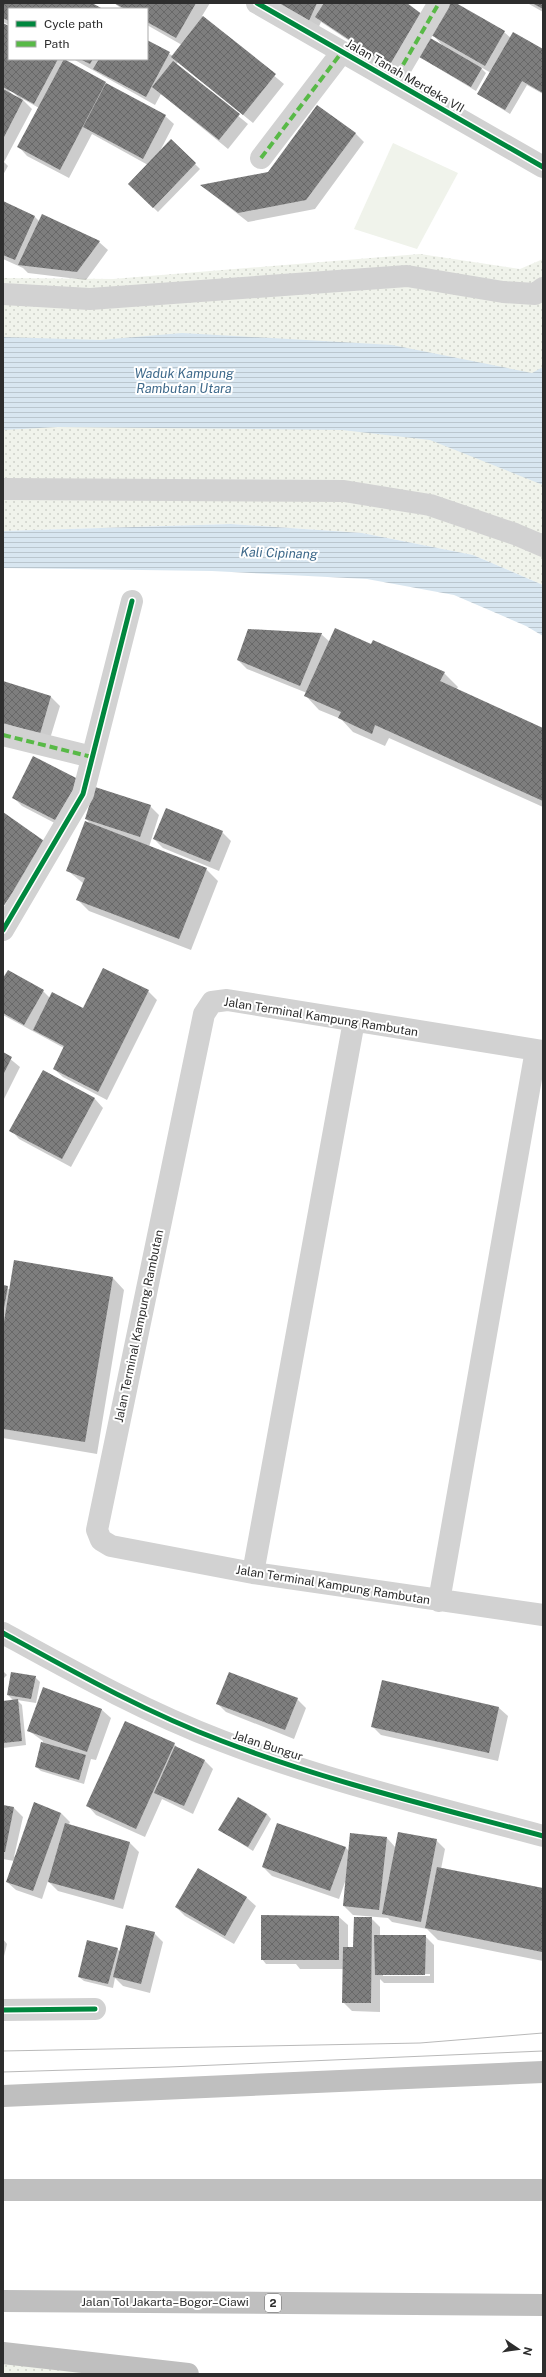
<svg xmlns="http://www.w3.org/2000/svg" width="546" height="2377" font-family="'Public Sans',sans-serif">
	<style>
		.grass { fill: url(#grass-dots) }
		.pitch { fill: #f0f3eb }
		.water { fill: url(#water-rules) }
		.shadow { fill: #0003; fill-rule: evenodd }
		.building { fill: url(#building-cross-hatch) }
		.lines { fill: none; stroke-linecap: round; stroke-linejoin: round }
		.minor { stroke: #d2d2d2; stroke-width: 22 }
		.highway { stroke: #bfbfbf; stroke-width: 22 }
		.tram { stroke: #b9b9b9; stroke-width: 1 }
		.quiet { stroke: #58b947; stroke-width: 4; stroke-dasharray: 8 4; stroke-linecap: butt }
		.cycleway-casing { stroke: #fff; stroke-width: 8 }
		.cycleway { stroke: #00873e; stroke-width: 5 }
		.labels { text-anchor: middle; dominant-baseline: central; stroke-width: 4; stroke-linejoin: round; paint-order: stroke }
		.shield { fill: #fff; stroke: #6c6c6c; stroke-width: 1 }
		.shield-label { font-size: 11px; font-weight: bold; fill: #2d2d2d }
		.street-label { font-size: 12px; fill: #2d2d2d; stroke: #fff }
		.water-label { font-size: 13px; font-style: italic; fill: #3f6a8b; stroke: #fff }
	</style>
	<defs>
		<pattern id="grass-dots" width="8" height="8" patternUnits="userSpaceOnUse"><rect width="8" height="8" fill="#f0f3eb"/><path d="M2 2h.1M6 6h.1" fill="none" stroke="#ced1ca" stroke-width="1.8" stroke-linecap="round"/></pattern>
		<pattern id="water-rules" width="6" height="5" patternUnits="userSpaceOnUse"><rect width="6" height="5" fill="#d8e6f0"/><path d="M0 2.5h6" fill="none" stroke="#bac6ce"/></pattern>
		<pattern id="building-cross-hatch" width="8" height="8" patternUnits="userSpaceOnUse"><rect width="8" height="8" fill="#7e7e7e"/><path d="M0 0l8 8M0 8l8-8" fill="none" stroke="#686868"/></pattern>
	</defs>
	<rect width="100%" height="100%" fill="#fff"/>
	<path class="grass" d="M420,254L520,269L543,259V585L473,555L362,533L231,524L3,531V278L113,279Z
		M3,2353L188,2374H3Z"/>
	<path class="pitch" d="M393,143L458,173L417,249L354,229Z"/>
	<path class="water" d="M182,333L392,345L532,373L543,367V485L430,440L342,430L58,427L3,430V337L100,340Z
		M231,524L362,533L473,555L543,585V636L526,626L454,595L367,579L212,571L3,568V531Z"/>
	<path class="shadow" d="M3,3H90L101,9H9V25L3,22Z
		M114,3H210L202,16L284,84L253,123L178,62L176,65L248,124L228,149L161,94L155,105L73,59H147V41L173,56L182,45L147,25V9H122Z
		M269,3H404L427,19L454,3L504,32L511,38L543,51V94L527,85L510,114L478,94L491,73L479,66L486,73L476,91L418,56L405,78L321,22L316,33ZM432,34L443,46L429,38Z
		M528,3H543V12L529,4Z
		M3,24L9,27V59H65L64,61L165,116L174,124L160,151L171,140L200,169L158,212L129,184L148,165L92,134L69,178L27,156L19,147L39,108L21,98L32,109L4,162L8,166L3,175ZM9,91H12L19,98L18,100Z
		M355,133L364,142L315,209L248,222L202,186L269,173Z
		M3,202L35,217L40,222L99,242L108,250L86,280L28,273L23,268L3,259Z
		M321,634L330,642L371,645L444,673L458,687L456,690L543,729V807L389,738L385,746L353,732L341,719L319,710L306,696L307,693L247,669L238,660Z
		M3,683L51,697L60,706L49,742L3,729Z
		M33,757L70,831L22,806L13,797Z
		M150,806L159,815L149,847L206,869L218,881L191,950L89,911L77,899L84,884L67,870L91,824L86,819Z
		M222,832L231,841L219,871L163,848L154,839Z
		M3,980L43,991L50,998L82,1009L148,991L157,1000L107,1100L63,1077L54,1069L64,1048L3,1015Z
		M3,1053L20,1067L3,1101Z
		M43,1071L95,1099L103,1108L71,1167L19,1139L11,1130Z
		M113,1278L124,1290L97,1454L3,1438V1286L10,1290Z
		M3,1671L7,1675L3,1679Z
		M35,1677L40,1682L36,1703L17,1700L22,1705L26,1745L3,1748V1702L14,1701L8,1695Z
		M383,1681L499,1708L508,1716L498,1761L381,1735L372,1726Z
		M44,1688L102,1710L111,1718L96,1760L91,1759L84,1784L41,1771L36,1767L43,1741L29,1731Z
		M297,1699L306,1708L294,1739L226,1712L217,1703Z
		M174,1744L180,1750L205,1761L213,1769L193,1814L162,1799L145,1837L96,1815L88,1806Z
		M3,1806L14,1808L23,1817L14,1857L61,1813L70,1822L68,1826L130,1843L139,1852L123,1909L58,1891L48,1881L42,1899L16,1890L7,1882L14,1861L3,1859Z
		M267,1814L271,1819L253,1851L220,1830Z
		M387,1838L396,1848L436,1840L445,1849L441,1869L543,1889V1961L438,1940L427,1929L392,1922L388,1918L353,1915L344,1906L345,1882L339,1899L272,1876L263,1867L346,1848L350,1852Z
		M198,1869L247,1898L256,1906L234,1944L185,1916L176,1907Z
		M339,1917L348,1925V1948H354L371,1918L380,1927V1936H425L434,1945V1983H384L380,1979V2012L352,2011L343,2002V1969H300L296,1964H266L262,1959ZM383,1974H430V1976H383Z
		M154,1933L163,1942L150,1993L123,1986L115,1978L113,1988L84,1981L79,1977L117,1949L121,1952Z
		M3,1939L7,1944L3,1960Z"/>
	<path class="building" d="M3,3H92L103,9H9V21L3,18Z
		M114,3H196L176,38L147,22V9H125Z
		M273,3H317L307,25Z
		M324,3H407L427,18L395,70L315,17Z
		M450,3H456L505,31L485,66L431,35Z
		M532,3H543V9Z
		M203,16L276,74L243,115L171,57Z
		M3,23L9,26V59H58L34,104L3,87Z
		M513,32L543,49V93L522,81L505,110L477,94Z
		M425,35L482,68L471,87L414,54Z
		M147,40L170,52L146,97L93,69L99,59H147Z
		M64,59L106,82L60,170L17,147Z
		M80,59H93L90,64Z
		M173,61L240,114L219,140L152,87Z
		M106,83L166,115L143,159L83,127Z
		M3,89L23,100L3,139Z
		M317,105L356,133L306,200L238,213L200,185L268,172Z
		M171,139L196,163L153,208L128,184Z
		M3,201L35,216L15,260L3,255Z
		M42,214L100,241L77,272L18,265Z
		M335,628L371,644L373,640L445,672L440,681L543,728V801L375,725L372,734L338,718L341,712L304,696Z
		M248,629L322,633L300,686L237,660Z
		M3,681L51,696L40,734L3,723Z
		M33,756L82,781L61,823L12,798Z
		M95,787L151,805L140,837L85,819Z
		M166,808L223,831L210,862L153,839Z
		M3,812L47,843L3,907Z
		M85,821L207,868L179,939L76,900L85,878L66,871Z
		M103,968L149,990L98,1092L53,1069L64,1046L33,1030L52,992L83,1008Z
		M8,970L44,990L24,1025L3,1013V978Z
		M3,1052L12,1057L3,1075Z
		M43,1070L95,1098L62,1159L9,1131Z
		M14,1260L113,1277L85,1442L3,1429V1328Z
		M3,1285L8,1286L4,1308H3Z
		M11,1672L36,1676L31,1699L7,1695Z
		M229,1672L298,1698L285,1730L216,1704Z
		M382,1680L499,1707L489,1753L371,1727Z
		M43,1687L102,1709L87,1752L27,1731Z
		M18,1699L22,1741L3,1743V1701Z
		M125,1721L175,1743L136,1829L86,1806Z
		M41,1742L86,1755L79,1780L35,1767Z
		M175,1746L205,1760L184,1806L154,1793Z
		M238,1797L267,1814L248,1847L218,1830Z
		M34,1802L61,1813L33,1891L6,1882Z
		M3,1805L14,1807L5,1852H3Z
		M65,1823L130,1842L114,1900L48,1882Z
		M277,1823L346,1847L330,1891L262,1867Z
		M398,1832L437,1839L421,1922L382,1914Z
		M350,1833L387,1837L379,1910L343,1906Z
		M437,1867L543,1888L542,1952L425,1928Z
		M198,1868L247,1897L225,1936L175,1907Z
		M261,1915L339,1916V1960H261Z
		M354,1917H372L371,2003H342L343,1947H353Z
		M126,1925L155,1932L141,1984L113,1977Z
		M374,1935H426L425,1975H375Z
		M87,1940L118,1948L108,1984L78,1977Z"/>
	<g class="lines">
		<path class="minor" d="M257,3L543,167
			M393,81L439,3
			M261,158L342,52
			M3,294L90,299L407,276L503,292L535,294L543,288
			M3,489L344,491L430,505L515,534L543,546
			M3,735L92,757
			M3,930L83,794L132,601
			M543,1051L227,1000L212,1002L204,1014L97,1530L101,1540L111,1546L253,1573L543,1615
			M253,1573L354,1021
			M439,1601L536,1050
			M3,1633C74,1672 145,1712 222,1741C326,1781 435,1807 543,1836
			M3,2010L95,2009"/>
		<path class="highway" d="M3,2096L543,2072
			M3,2190H543
			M3,2301L543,2305
			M3,2353L188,2374"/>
		<path class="tram" d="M3,2051L420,2043L543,2033
			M3,2072L169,2067L543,2051"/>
		<path class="quiet" d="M397,75L439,3
			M261,158L342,52
			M3,735L92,757"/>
		<g class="cycleway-casing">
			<path id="cycleway" d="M257,3L543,167
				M3,930L83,794L132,601
				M3,1633C74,1672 145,1712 222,1741C326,1781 435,1807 543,1836
				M3,2010L95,2009"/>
		</g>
		<use href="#cycleway" class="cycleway"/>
	</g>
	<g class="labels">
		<rect class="shield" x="265" y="2294" width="16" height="18" rx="3"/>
		<g class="shield-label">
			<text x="273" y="2303">2</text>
		</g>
		<g class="street-label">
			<text transform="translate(405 76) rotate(30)">Jalan Tanah Merdeka VII</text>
			<text transform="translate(321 1017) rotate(9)">Jalan Terminal Kampung Rambutan</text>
			<text transform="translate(139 1326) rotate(-78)">Jalan Terminal Kampung Rambutan</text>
			<text transform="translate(333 1585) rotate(9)">Jalan Terminal Kampung Rambutan</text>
			<text transform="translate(268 1746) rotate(18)">Jalan Bungur</text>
			<text x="165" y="2302">Jalan Tol Jakarta–Bogor–Ciawi</text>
		</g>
		<g class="water-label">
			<text x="184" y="373">Waduk Kampung<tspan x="184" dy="15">Rambutan Utara</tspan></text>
			<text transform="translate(279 553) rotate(2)">Kali Cipinang</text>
		</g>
	</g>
	<rect width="546" height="2377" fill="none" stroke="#2d2d2d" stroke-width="8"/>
	<rect x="8" y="8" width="140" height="52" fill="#ffffff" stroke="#ababab"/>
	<rect x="16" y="21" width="20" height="6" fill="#00873e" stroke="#ababab"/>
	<text x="44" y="28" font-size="12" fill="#2d2d2d">Cycle path</text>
	<rect x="16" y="41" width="20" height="6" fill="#58b947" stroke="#ababab"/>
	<text x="44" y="48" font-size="12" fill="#2d2d2d">Path</text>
	<g transform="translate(518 2349) rotate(103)" stroke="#ffffff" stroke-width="3" paint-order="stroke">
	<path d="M0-3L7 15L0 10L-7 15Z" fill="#2d2d2d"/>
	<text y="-6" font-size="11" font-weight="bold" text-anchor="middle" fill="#2d2d2d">N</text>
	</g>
</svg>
